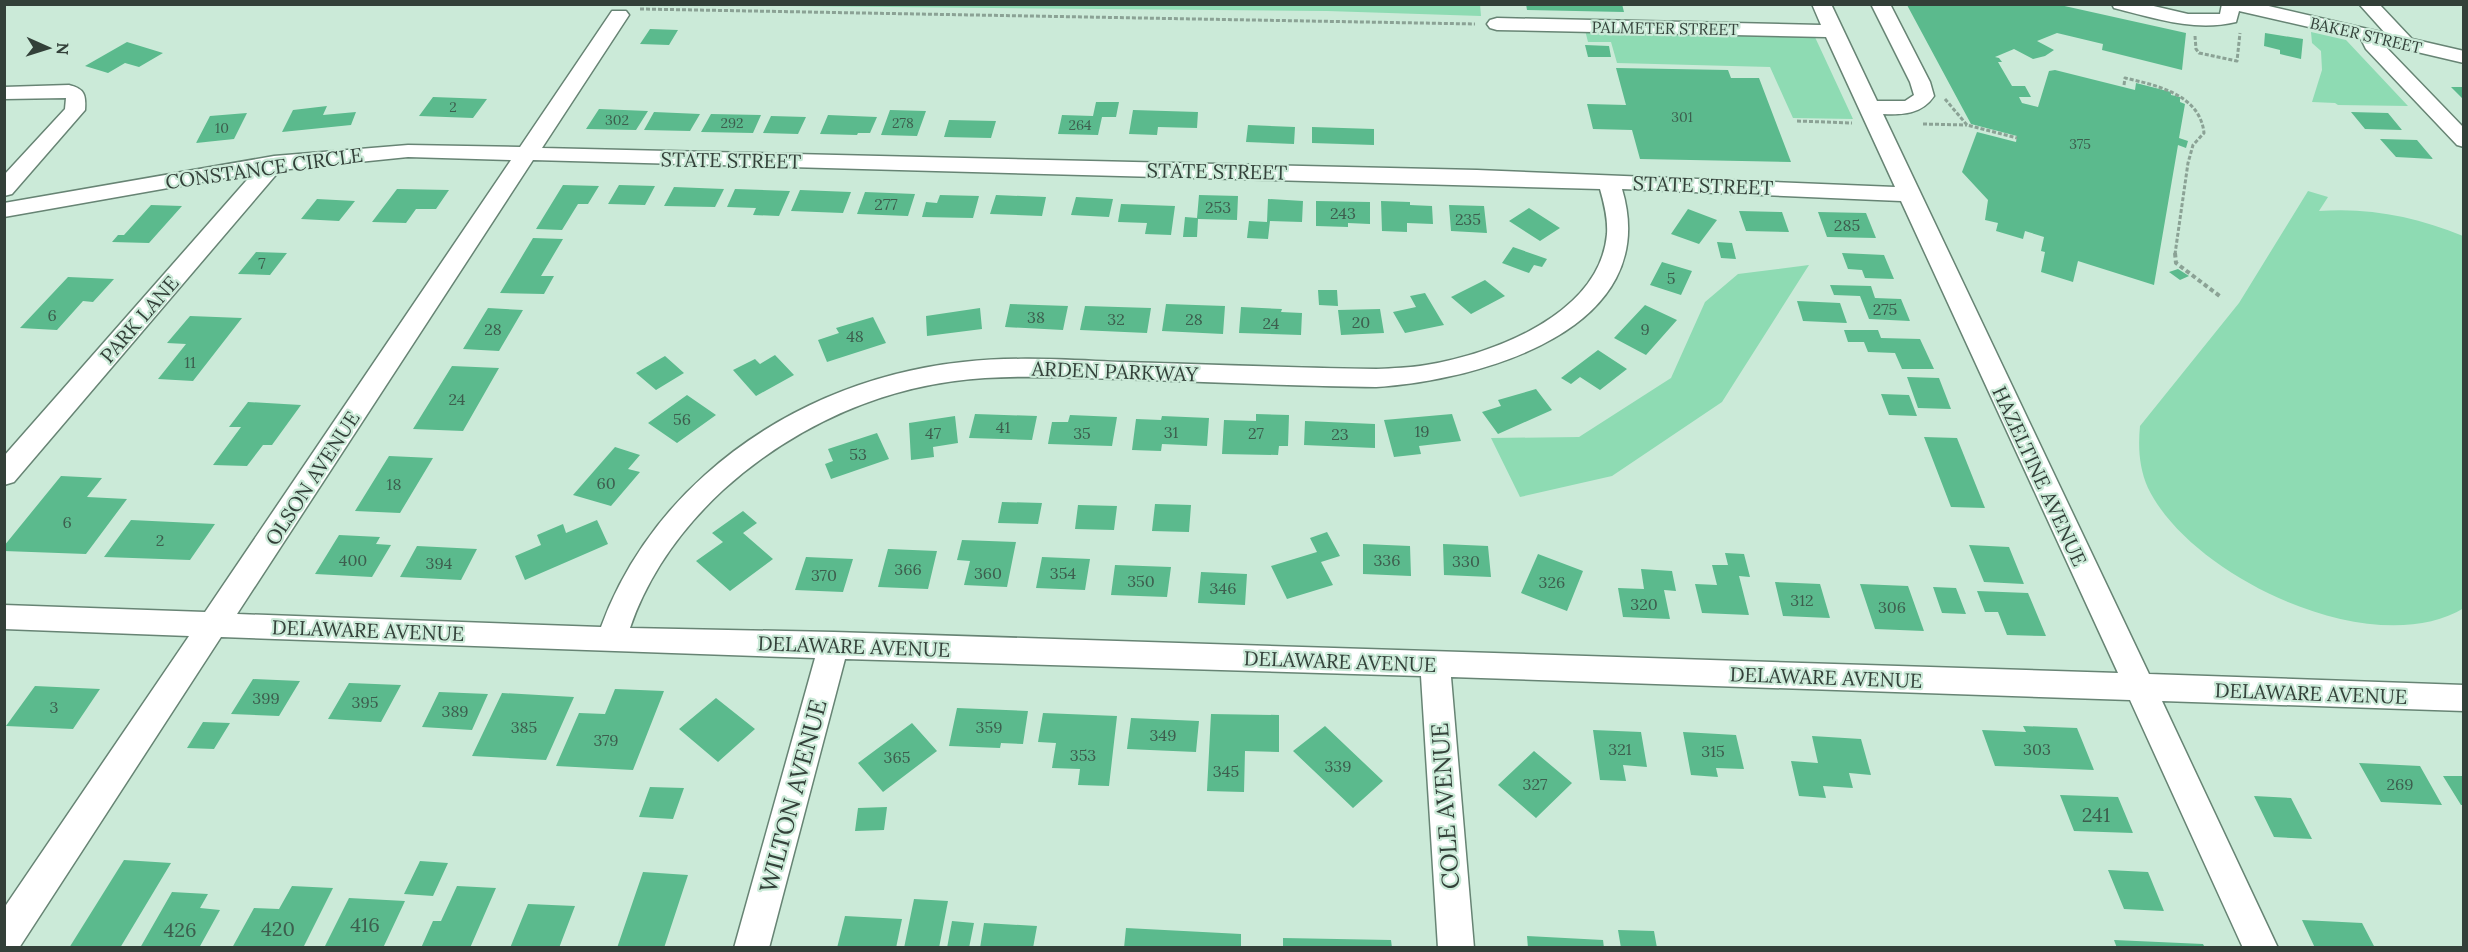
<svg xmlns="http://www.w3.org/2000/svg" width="2468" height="952" font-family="Lora,serif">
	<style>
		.green { fill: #8edbb3 }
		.building { fill: #5bba8d }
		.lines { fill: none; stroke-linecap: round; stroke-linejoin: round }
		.minor-casing { stroke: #678474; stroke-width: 3 }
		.path-far1 { stroke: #8ba295; stroke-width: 3; stroke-dasharray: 4 2; stroke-linecap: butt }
		.path { stroke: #8ba295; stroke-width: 4; stroke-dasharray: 4.5 3; stroke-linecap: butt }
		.minor { fill: #fff; fill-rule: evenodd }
		.labels { text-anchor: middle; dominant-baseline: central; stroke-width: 4.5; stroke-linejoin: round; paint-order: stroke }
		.far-number-label { font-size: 14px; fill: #3d5e4e }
		.far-street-label { font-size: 16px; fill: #334039; stroke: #cbead8 }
		.number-label { font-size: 16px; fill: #3d5e4e }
		.street-label { font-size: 20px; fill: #334039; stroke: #cbead8 }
		.near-number-label { font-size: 20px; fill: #3d5e4e }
		.near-street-label { font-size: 24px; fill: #334039; stroke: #cbead8 }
	</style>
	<rect width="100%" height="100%" fill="#cbead8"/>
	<path class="green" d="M1480,4L1481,16L1327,11L672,5Z
		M1585,30L1814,35L1853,119L1793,118L1770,67L1617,63L1611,42H1588Z
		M2311,32L2346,40L2408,106L2338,105L2335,103L2312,102L2322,70L2321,51L2312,43Z
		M2308,191L2328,197L2319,211C2369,207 2417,217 2463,236L2464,608C2373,663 2191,577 2148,488C2139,468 2138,447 2140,426L2239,303Z
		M1809,265L1722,402L1612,476L1520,497L1491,438L1579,437L1671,378L1705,302L1738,274Z"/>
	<path class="building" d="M1526,4H1622L1624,12L1527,10Z
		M1907,5H2060L2186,33L2182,70L2102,50L2103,44L2057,33L2037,41L2054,50L2045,56L2033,59L2014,49L1995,57L1999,58L2002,62H1998L2012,86H2025L2031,97H2019L2022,103L2038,107L2049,71L2055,70L2135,90L2136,83L2171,92V95L2180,97V102L2185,104L2179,138L2188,141L2186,148L2178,145L2154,285L2078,261L2073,282L2041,272L2045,252L2041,251L2044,237L2025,231L2023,239L1996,231L1998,223L1985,220L1988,200L1962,172L1977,132L2016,142L2017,136L1971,124Z
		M650,29L678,30L669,45L640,44Z
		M2265,33L2303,39L2301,59L2280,54V50L2264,46Z
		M127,42L163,53L139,67L125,63L108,73L85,66Z
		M1585,45L1609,46L1611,57H1588Z
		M1616,68L1728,70L1731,78H1759L1791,162L1640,159L1632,130L1593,129L1587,104L1626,105Z
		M2451,87H2464V100Z
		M433,97L487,99L473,118L419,116Z
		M1096,102H1119L1116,117H1102L1098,135L1058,134L1062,115L1093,116Z
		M327,106L323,115L356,112L351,125L282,132L293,110Z
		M599,109L648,111L636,130L586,129Z
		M890,110L926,111L917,136L881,135Z
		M1133,110L1198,112L1197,128L1158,127L1157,135L1129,134Z
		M654,112L700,114L690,131L644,130Z
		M2351,112L2388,113L2402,130L2365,129Z
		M247,113L234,139L196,143L210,116Z
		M711,114L761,115L753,133L701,132Z
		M828,115L877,117L870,133H858L857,135L820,134Z
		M771,116L806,117L798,134L763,133Z
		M949,120L996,121L991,138L944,137Z
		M1248,125L1295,127L1294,144L1246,142Z
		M1312,127L1374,129V145L1312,143Z
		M2380,139L2417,140L2433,159L2396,157Z
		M563,185L599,186L588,204H578L562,230L536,229Z
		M619,185L655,186L645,205L608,204Z
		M674,187L724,189L715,207L664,206Z
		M397,189L449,190L436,209H416L406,223L372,222Z
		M735,189L790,191L779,216L753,215L756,208L727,207Z
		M800,190L851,192L843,213L791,211Z
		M865,192L915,194L908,216L857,214Z
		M940,195L979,196L973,218L922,217L926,202L937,203Z
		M996,195L1046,197L1042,216L990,214Z
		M1199,195L1238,196L1237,220L1198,219L1197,237H1183L1185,217L1197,218Z
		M1076,197L1113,199L1109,217L1071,215Z
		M317,199L355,201L339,221L301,219Z
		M1268,199L1303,201L1302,222L1270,221L1268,239L1247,238L1249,221L1267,222Z
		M1316,201L1370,202V224L1348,223V227L1316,226Z
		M1381,201L1410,202V205L1432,206L1433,224L1407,223V232L1382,231Z
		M1121,204L1175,206L1171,235L1145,234L1147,223L1118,222Z
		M151,205L182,206L149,243L112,242L118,235H124Z
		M1449,205L1484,206L1487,233L1451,231Z
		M1529,208L1560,228L1540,241L1509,221Z
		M1688,209L1717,220L1699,244L1671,234Z
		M1739,211L1782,212L1789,232L1746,231Z
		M1818,212L1866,213L1876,238L1827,237Z
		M533,238L563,239L541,276H554L544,294L500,293Z
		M1717,242L1732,243L1736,259L1721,258Z
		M1513,247L1547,259L1542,267L1534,265L1529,273L1502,263Z
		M256,252L287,253L270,275L238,274Z
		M1842,253L1884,255L1894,279L1865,278L1862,270L1848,269Z
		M1662,262L1692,271L1681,295L1650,285Z
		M2178,269L2189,276L2180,280L2169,272Z
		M68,277L114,279L93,302L83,301L57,330L20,328Z
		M1485,280L1505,296L1471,314L1451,297Z
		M1830,285L1871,286L1875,298L1901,299L1910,321L1869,319L1860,296L1834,295Z
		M1318,290H1337L1338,306L1319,305Z
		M1425,293L1444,325L1405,333L1393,312L1416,307L1410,296Z
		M1797,301L1840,303L1847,323L1803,321Z
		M1010,304L1068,306L1063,330L1005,327Z
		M1166,304L1225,306L1223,334L1162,331Z
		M1645,305L1677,320L1646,355L1614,338Z
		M1085,306L1151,308L1147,333L1080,330Z
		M1241,307L1282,309L1281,312L1302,313L1301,335L1239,333Z
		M488,308L523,310L499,351L463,349Z
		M980,308L982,329L927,336L926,316Z
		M1380,309L1384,333L1341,335L1338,310Z
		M190,316L242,318L193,381L158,379L186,344L167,343Z
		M873,317L886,343L827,362L818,340L839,333L836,328Z
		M1844,330H1878L1881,338L1920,339L1934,369H1902L1895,353L1868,352L1864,342H1848Z
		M1598,350L1627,369L1600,390L1580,377L1571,384L1561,378Z
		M775,355L794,375L756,396L733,370L755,359L760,364Z
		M665,356L684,373L656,390L636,373Z
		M452,366L499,368L463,431L413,429Z
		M1907,377L1939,378L1951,409L1918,408Z
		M1536,389L1552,410L1498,434L1482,412L1501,406L1498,400Z
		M1881,394L1909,395L1917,416L1889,415Z
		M687,395L716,415L677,443L648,423Z
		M248,402L301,405L272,445H263L247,466L213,465L241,427H229Z
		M975,414L1037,416L1032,440L969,438Z
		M1256,414L1289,415L1288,446H1279L1278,455L1222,454L1224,420L1256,421Z
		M1452,414L1461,441L1419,446L1421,454L1394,457L1384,420Z
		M1070,415L1117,417L1112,446L1048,444L1052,422H1068Z
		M955,416L958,443L933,447L934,457L911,460L909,423Z
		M1162,416L1209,418L1207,446L1162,444L1161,451L1132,450L1136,419L1161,420Z
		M1305,421L1375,424V448L1304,445Z
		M877,433L889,459L831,479L825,464L833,461L828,449Z
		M1924,437L1957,438L1985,508L1951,507Z
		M615,447L640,455L628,469L640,472L611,506L573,495Z
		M389,456L433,458L400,513L355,511Z
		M61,476L102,478L87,497L127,499L86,554L4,551V546Z
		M1002,502L1042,503L1038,524L998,523Z
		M1155,504L1191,505L1189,532L1152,531Z
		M1078,505L1117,506L1114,530L1075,529Z
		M743,511L757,523L743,533L773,559L730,591L696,561L723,542L712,533Z
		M131,520L215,524L190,560L104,557Z
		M597,520L608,544L525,580L515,556L541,545L537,535L563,524L566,533Z
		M1327,532L1340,556L1321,562L1333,585L1287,599L1271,566L1317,552L1310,538Z
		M339,535L380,537L376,544L391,545L372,577L315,574Z
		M962,540L1016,542L1007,587L964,585L970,561L957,560Z
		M1363,544L1410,546L1411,576L1363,574Z
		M1443,544L1488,546L1491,577L1444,575Z
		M1969,545L2009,547L2024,584L1984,582Z
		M417,546L477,549L461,580L400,577Z
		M888,549L937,551L928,589L878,587Z
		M1725,553L1744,554L1750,577L1739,576L1749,615L1702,613L1695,584L1717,585L1712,565H1728Z
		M1538,554L1583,571L1567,611L1521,593Z
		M806,557L853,559L843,592L795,590Z
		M1042,557L1090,559L1085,590L1036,588Z
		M1115,565L1171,567L1167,597L1111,595Z
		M1641,569L1672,571L1676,591L1664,590L1670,619L1623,617L1618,588L1644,589Z
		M1201,572L1247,574L1245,605L1198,603Z
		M1775,582L1820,584L1830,618L1783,616Z
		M1860,584L1908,586L1924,631L1875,629Z
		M1933,587L1956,588L1966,614L1942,613Z
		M1977,591L2028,593L2046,636L2007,635L1998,612H1985Z
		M253,679L300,681L279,716L231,714Z
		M349,683L401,685L381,722L328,719Z
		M35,686L100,689L73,729L6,726Z
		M615,689L664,691L633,770L556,766L579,713L605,714Z
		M439,692L488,694L472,730L422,727Z
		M502,693L574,697L546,760L472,756Z
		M716,698L755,729L718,762L679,729Z
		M957,708L1028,711L1023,744L1001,743L1000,748L949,746Z
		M1043,713L1117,716L1109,786L1078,785L1080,769L1052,768L1056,743L1038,742Z
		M1211,714L1279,715V752L1245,751L1244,792L1207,791Z
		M1131,718L1199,721L1196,752L1127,749Z
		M203,722L230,723L214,749L187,748Z
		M912,723L937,751L883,792L858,763Z
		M1325,726L1383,781L1353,808L1293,751Z
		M2023,726L2077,728L2094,770L1995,766L1982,730L2026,732Z
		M1593,730L1641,732L1647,767L1623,765L1626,781L1600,780Z
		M1683,732L1736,735L1744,769L1716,768L1718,777L1691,775Z
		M1812,736L1861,739L1871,775L1849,773L1853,788L1823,786L1826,798L1799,796L1791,761L1818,763Z
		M1534,751L1572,783L1536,818L1498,785Z
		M2359,763L2420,766L2442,805L2381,802Z
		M2443,776H2462L2464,805H2461Z
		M650,787L684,788L673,819L639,817Z
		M2060,795L2118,797L2133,833L2074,831Z
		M2254,796L2291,798L2312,839L2274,837Z
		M887,807L884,830L855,831L858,808Z
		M124,860L171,863L120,948H69Z
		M420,861L448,863L433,896L404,894Z
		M2108,870L2148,872L2164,911L2124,909Z
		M643,872L688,875L664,948H617Z
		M292,886L333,888L303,948H232L254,908L279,909Z
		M457,886L496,888L470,948H421L433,921H441Z
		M172,892L208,894L200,908L220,910L199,948H140Z
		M349,898L405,901L383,948H324Z
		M914,899L948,901L939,948H904Z
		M528,904L575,906L559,948H510Z
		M845,916L902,919L896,948H837Z
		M2302,920L2362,923L2375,948H2315Z
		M952,921L974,923L969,948H947Z
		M984,923L1037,926L1033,948H980Z
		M1126,928L1241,934V948H1124Z
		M1618,930L1654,931L1657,948H1621Z
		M1527,936L1603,940L1604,948H1528Z
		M1283,938L1391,940L1392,948H1283Z
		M2114,940L2203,944L2205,948H2117Z"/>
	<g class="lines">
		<g class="minor-casing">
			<path id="minor" d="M1812,4H1831L1877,101H1905L1914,95L1910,82L1871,4H1890L1930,82L1934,96C1922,114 1903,115 1883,114L2149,674L2464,685V711L2162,701L2278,948H2243L2130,700L1451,677L1474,948H1438L1421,676L845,659L769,948H734L815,658L221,637L19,948H4V908L189,636L4,629V605L205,612L511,160L408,157L280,170L14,482L4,485V456L253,173L4,217V203L274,156L408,145L520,147L612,11H626L629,15L542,148L1477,170L1895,187L1826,37L1497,30L1490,28L1487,24L1490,20L1497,18L1821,25ZM533,160L1600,189C1604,203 1608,218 1607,234C1600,314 1494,354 1426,365C1410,368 1393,368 1376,369C1291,368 1206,364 1122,362C1069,360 1016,356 963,362C868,372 776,411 705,475C659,516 622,569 601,627L237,614ZM1622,189L1901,201L2118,673L834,632L630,628C648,575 682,528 723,490C796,424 887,384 985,378C1031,375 1076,378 1122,379C1206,382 1291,386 1376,387C1480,380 1664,330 1622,189Z
				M2112,4H2145L2188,14H2220L2222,4H2260L2385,33L2359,4H2379L2412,39L2464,51V63L2383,44L2464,128V147L2457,145L2366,49L2361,39L2239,11L2236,22C2194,32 2154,18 2114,8Z
				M69,85C85,89 86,95 85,110L12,194L4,196V175L65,109L66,98L4,99V87Z"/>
		</g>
		<path class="path-far1" d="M640,9L1475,24
			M2195,36L2196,49L2199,53L2237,61L2240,33
			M2124,85L2125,78C2155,85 2200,94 2204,133L2193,145L2188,163L2175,254
			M1945,99L1967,125L2017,138
			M1797,121L1852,123
			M1923,124L1967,125"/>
		<path class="path" d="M2175,253L2176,263L2221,297"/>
		<use href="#minor" class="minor"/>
	</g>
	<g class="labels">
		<g class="far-number-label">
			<text x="453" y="107">2</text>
			<text x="1682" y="117">301</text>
			<text x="617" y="120">302</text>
			<text x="732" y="123">292</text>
			<text x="903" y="123">278</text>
			<text x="1080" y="125">264</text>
			<text x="222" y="128">10</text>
			<text x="2080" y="144">375</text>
		</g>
		<g class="far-street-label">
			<text transform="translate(1665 28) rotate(1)">PALMETER STREET</text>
			<text transform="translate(2366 35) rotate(13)">BAKER STREET</text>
		</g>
		<g class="number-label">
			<text x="886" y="204">277</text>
			<text x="1218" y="207">253</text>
			<text x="1343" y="213">243</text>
			<text x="1468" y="219">235</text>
			<text x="1847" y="225">285</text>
			<text x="262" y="263">7</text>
			<text x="1671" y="278">5</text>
			<text x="1885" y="309">275</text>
			<text x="52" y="315">6</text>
			<text x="1036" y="317">38</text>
			<text x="1116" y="319">32</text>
			<text x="1194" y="319">28</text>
			<text x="1361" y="322">20</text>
			<text x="1271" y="323">24</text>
			<text x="493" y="329">28</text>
			<text x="1645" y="329">9</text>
			<text x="855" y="336">48</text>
			<text x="190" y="362">11</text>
			<text x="457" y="399">24</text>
			<text x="682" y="419">56</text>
			<text x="1003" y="427">41</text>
			<text x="1422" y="431">19</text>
			<text x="1171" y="432">31</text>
			<text x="933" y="433">47</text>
			<text x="1082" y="433">35</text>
			<text x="1256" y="433">27</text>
			<text x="1340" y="434">23</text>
			<text x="858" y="454">53</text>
			<text x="606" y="483">60</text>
			<text x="394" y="484">18</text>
			<text x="67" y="522">6</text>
			<text x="160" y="540">2</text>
			<text x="353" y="560">400</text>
			<text x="1387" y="560">336</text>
			<text x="1466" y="561">330</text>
			<text x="439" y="563">394</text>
			<text x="908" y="569">366</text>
			<text x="988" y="573">360</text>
			<text x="1063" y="573">354</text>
			<text x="824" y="575">370</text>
			<text x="1141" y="581">350</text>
			<text x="1552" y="582">326</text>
			<text x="1223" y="588">346</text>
			<text x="1802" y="600">312</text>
			<text x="1644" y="604">320</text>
			<text x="1892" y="607">306</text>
			<text x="266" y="698">399</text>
			<text x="365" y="702">395</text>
			<text x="54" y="707">3</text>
			<text x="455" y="711">389</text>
			<text x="524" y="727">385</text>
			<text x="989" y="727">359</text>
			<text x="1163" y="735">349</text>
			<text x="606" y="740">379</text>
			<text x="1620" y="749">321</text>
			<text x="2037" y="749">303</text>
			<text x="1713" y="751">315</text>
			<text x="1083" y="755">353</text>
			<text x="897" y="757">365</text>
			<text x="1338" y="766">339</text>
			<text x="1226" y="771">345</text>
			<text x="1535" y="784">327</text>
			<text x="2400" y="784">269</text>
		</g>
		<g class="street-label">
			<text transform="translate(731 160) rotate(1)">STATE STREET</text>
			<text transform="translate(264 168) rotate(-8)">CONSTANCE CIRCLE</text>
			<text transform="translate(1217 171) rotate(1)">STATE STREET</text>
			<text transform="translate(1703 185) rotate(2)">STATE STREET</text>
			<text transform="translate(139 319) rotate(-49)">PARK LANE</text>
			<text transform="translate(1115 371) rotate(2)">ARDEN PARKWAY</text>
			<text transform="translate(2040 476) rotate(65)">HAZELTINE AVENUE</text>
			<text transform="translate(312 478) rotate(-57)">OLSON AVENUE</text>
			<text transform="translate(368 630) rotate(2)">DELAWARE AVENUE</text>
			<text transform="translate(854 646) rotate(2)">DELAWARE AVENUE</text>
			<text transform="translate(1340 661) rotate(2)">DELAWARE AVENUE</text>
			<text transform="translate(1826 677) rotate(2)">DELAWARE AVENUE</text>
			<text transform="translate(2311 693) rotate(2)">DELAWARE AVENUE</text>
		</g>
		<g class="near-number-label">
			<text x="2096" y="814">241</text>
			<text x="365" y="924">416</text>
			<text x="278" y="928">420</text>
			<text x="180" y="929">426</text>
		</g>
		<g class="near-street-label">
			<text transform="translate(793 796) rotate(-75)">WILTON AVENUE</text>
			<text transform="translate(1445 806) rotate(-94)">COLE AVENUE</text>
		</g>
	</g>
	<rect width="2468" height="952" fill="none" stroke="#334039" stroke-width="12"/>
	<g transform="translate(48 48) rotate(93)" stroke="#cbead8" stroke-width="4.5" paint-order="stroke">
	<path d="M0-4.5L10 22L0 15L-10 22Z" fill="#334039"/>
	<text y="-9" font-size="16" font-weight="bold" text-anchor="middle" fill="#334039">N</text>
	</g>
</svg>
